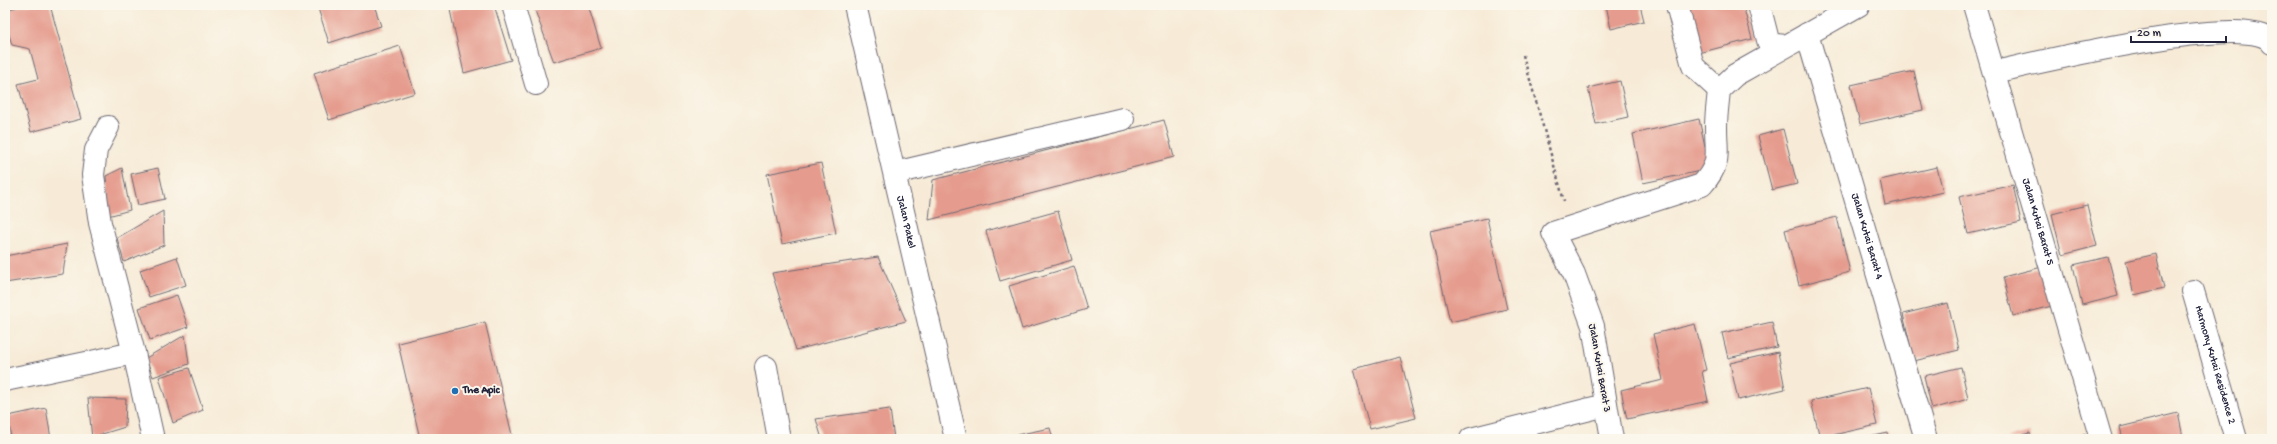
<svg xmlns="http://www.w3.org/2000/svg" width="2277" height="444" font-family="'Gochi Hand',sans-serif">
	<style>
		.building { fill: #e59c8e }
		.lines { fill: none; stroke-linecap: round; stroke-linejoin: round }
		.minor-casing { stroke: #6d6872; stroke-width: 24 }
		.path { stroke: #6d6872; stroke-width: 2.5; stroke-dasharray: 3 3; stroke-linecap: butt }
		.minor { stroke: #fff; stroke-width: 22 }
		.poi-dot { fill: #1f6fb2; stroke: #fbf7ec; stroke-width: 1.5 }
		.labels { text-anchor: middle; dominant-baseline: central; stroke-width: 4; stroke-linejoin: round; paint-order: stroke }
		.street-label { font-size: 11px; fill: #22223b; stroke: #fbf7ec }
		.poi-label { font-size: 11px; font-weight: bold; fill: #22223b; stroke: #fbf7ec; text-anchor: start }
	</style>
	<rect width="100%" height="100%" fill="#fbf7ec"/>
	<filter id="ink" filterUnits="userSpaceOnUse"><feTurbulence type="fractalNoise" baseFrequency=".025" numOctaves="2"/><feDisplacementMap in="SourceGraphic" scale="8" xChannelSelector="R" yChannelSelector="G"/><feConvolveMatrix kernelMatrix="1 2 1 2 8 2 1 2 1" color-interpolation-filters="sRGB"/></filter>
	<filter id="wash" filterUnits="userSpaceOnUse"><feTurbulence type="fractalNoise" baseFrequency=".012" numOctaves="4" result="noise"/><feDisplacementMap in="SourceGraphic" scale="16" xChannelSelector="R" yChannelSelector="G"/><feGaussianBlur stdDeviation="0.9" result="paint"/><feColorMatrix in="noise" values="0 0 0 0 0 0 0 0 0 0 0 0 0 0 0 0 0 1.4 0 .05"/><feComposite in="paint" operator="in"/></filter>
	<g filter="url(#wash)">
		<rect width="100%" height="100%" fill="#f7ebd7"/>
		<g id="blocks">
			<path class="building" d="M25,5H50L81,119L31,132L18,84L38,79L30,49L12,45L5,21V10Z
				M317,5H374L381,26L329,43Z
				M480,5H494L511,60L464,73L450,10Z
				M533,5H588L601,48L554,62Z
				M1606,5H1640L1644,21L1611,29Z
				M1687,5H1743L1752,39L1699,53Z
				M400,46L415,93L329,120L314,73Z
				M1914,71L1923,110L1860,124L1851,85Z
				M1620,81L1628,117L1596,124L1588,88Z
				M1699,119L1710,169L1643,183L1633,134Z
				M1164,120L1174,157L929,220L933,180Z
				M1783,129L1797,184L1772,190L1758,136Z
				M821,163L836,233L782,244L767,174Z
				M1937,167L1943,192L1885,205L1880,180Z
				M122,168L130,210L108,216L106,176Z
				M158,168L165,199L138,205L131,174Z
				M2013,185L2021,222L1968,234L1959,197Z
				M2087,205L2097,246L2062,255L2052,214Z
				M163,211L164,245L124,262L117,238Z
				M1058,211L1072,260L1000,281L986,231Z
				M1837,217L1850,272L1799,285L1785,230Z
				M1487,218L1507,309L1450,322L1430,231Z
				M67,244L63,274L5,283V256Z
				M2156,254L2164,288L2134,295L2126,261Z
				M177,257L186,285L149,297L140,270Z
				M878,257L906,321L796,350L772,273Z
				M2108,257L2118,296L2082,305L2073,265Z
				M1074,266L1087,309L1022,329L1009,286Z
				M2042,267L2052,306L2013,316L2003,277Z
				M177,295L188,327L150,340L139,308Z
				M1948,303L1959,350L1914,361L1903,314Z
				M485,322L513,439H420L398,343Z
				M1772,322L1777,347L1728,358L1722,333Z
				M1695,324L1706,370L1702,371L1708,401L1627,419L1621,390L1663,380L1653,334Z
				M185,335L189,364L153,377L146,358Z
				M1778,352L1785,389L1738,400L1730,363Z
				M1400,357L1416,418L1370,429L1354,369Z
				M1961,367L1968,399L1932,409L1924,376Z
				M189,368L203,410L173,423L159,377Z
				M1868,388L1877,425L1820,438L1811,401Z
				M88,398L126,399L125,427L99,435L100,439H92Z
				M46,408L51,439H11L8,416Z
				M890,409L894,439H822L816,419Z
				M2178,413L2183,437L2174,439H2123L2120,427Z
				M1050,428L1053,439H1002V438Z
				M1888,433L1889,439H1865V438Z
				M2030,433L2031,439H2008V438Z
				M2085,434L2086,439H2064V438Z"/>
		</g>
	</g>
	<g filter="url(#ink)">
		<use href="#blocks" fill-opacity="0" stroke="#6d6872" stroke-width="1"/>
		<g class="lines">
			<g class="minor-casing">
				<g id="minor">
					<path d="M513,5L536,84"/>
					<path id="s1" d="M855,5L956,439"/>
					<path d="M1677,5L1693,66L1719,90"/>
					<path d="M1759,5L1769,44L1785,46"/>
					<path id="s2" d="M1974,5L2101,439"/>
					<path id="s3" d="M1807,34L1926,439"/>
					<path d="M1995,72C2032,64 2254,9 2272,43"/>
					<path d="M108,127L96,150L93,175L100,223L134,353L153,439"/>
					<path d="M895,173L1123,119"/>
					<path id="s4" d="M2193,291L2236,439"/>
					<path d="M766,367L779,439"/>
					<path d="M5,380L134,353"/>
					<path d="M1471,439L1606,405"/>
					<path d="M1612,439L1593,326L1574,274L1553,233L1702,185C1722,162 1716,155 1716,127C1716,115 1718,102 1719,90L1735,75L1859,5"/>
				</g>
			</g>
			<path class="path" d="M1523,55L1564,201"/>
			<use href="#minor" class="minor"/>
		</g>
	</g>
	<circle class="poi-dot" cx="455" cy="391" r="4"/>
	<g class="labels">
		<g class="street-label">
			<text stroke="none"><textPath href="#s1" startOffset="223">Jalan Pakel</textPath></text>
			<text stroke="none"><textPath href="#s2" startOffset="226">Jalan Kutai Barat 5</textPath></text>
			<text stroke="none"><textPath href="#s3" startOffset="211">Jalan Kutai Barat 4</textPath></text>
			<text stroke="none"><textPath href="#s4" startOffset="77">Harmony Kutai Residence 2</textPath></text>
			<text transform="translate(1599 368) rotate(80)">Jalan Kutai Barat 3</text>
		</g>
		<g class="poi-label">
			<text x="463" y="391">The Apic</text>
		</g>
	</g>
	<rect width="2277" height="444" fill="none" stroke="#fbf7ec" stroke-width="20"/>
	<path d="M2131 36v6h95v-6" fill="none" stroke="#22223b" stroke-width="2"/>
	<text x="2137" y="36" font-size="12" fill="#22223b" stroke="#fbf7ec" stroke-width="3" paint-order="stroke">20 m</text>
</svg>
